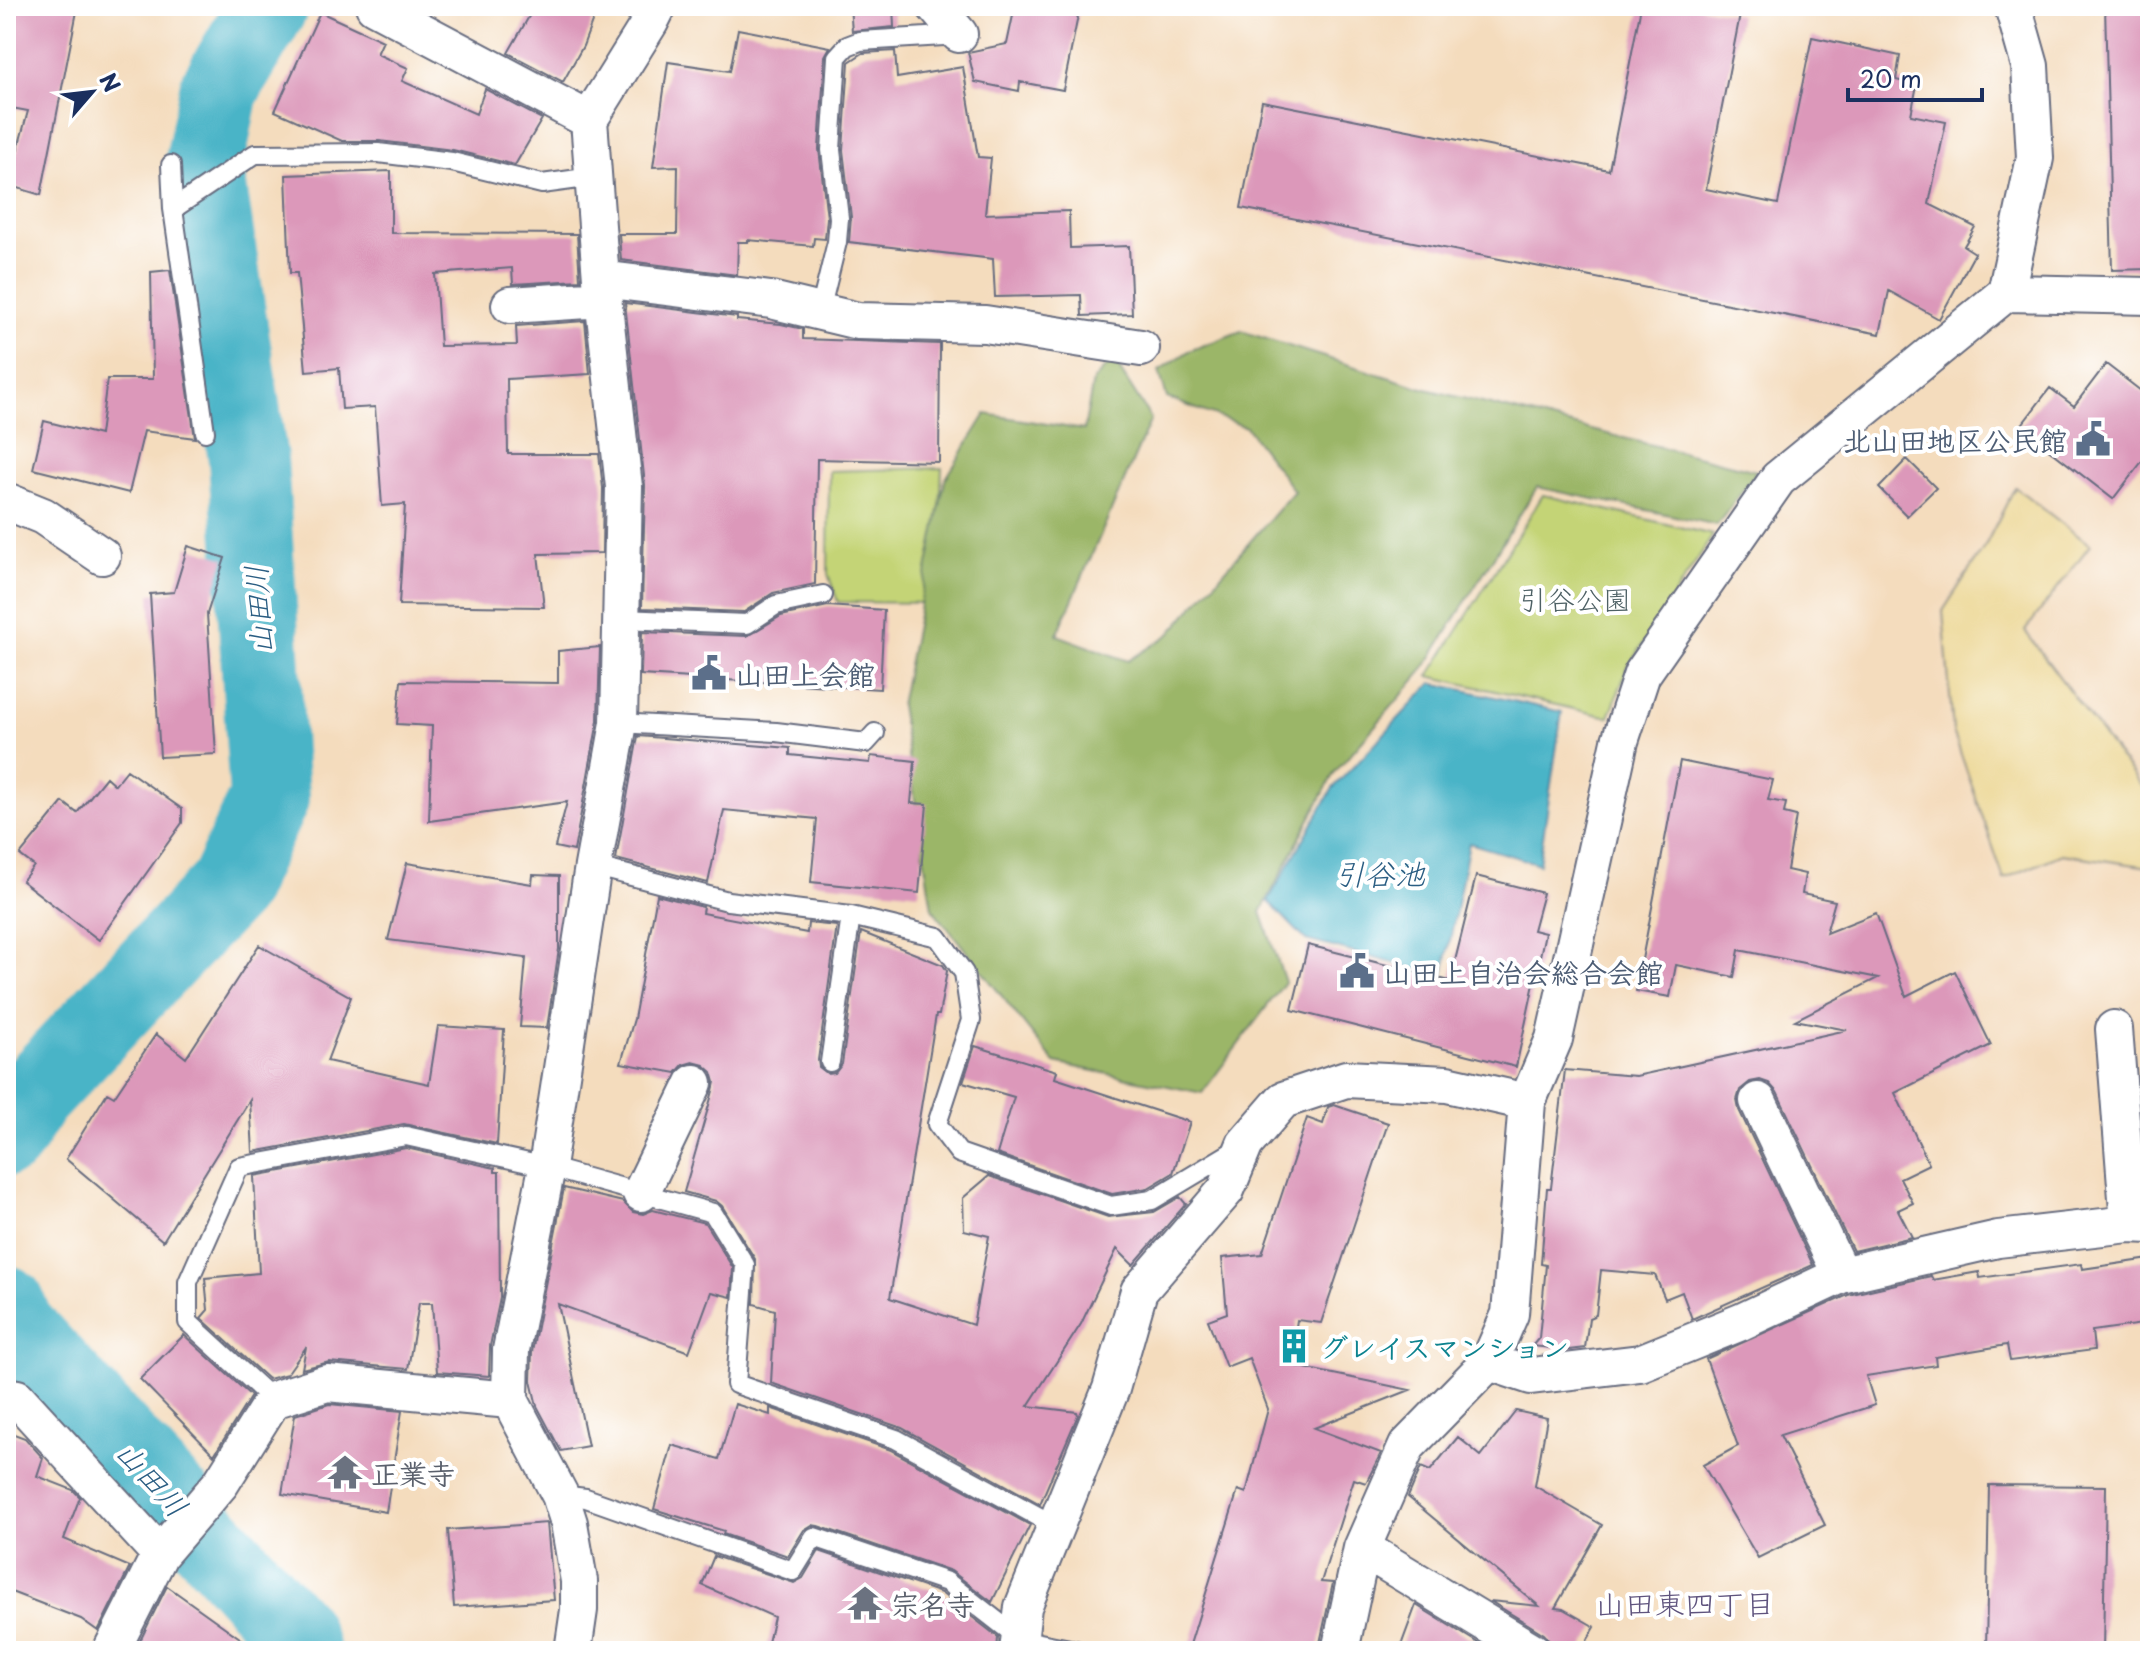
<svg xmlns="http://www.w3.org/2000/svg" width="2156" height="1657" font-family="'Playpen Sans','Klee One',sans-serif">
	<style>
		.green { fill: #c4d476; stroke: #70826a; stroke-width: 2 }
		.forest { fill: #9bb667; stroke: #5b7262; stroke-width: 2 }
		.sand { fill: #eeda9e; stroke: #84847e; stroke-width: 2 }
		.water { fill: #4ab4c7; stroke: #327292; stroke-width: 2 }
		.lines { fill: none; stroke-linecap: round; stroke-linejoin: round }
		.river { stroke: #4ab4c7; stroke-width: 80 }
		.building { fill: #dc98ba }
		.lane-casing { stroke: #676c7f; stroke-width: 22 }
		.street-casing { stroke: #676c7f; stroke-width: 40 }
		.lane { stroke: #fff; stroke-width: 18 }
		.street { stroke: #fff; stroke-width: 36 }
		.labels { text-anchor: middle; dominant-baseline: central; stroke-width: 8; stroke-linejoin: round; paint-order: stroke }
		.service-label { font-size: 28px; font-weight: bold; fill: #4e5e75; stroke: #fff; text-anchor: start }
		.park-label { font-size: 28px; fill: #4e6165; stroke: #fff }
		.culture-label { font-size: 28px; font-weight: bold; fill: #0d838f; stroke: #fff; text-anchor: start }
		.worship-label { font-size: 28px; font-weight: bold; fill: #5b616d; stroke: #fff; text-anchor: start }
		.water-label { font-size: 30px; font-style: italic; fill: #2b5e83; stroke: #fff }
		.neighbourhood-label { font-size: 30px; fill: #5f547e; stroke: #fff }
	</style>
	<rect width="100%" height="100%" fill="#fff"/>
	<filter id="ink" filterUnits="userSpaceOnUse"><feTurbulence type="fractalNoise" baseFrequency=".0125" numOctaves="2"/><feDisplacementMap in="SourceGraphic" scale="16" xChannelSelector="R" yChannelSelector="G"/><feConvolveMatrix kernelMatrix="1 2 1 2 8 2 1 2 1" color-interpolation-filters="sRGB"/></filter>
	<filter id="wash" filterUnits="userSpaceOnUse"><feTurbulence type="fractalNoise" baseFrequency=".006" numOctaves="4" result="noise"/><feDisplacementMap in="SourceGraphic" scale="32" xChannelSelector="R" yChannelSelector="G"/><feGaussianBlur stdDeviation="1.8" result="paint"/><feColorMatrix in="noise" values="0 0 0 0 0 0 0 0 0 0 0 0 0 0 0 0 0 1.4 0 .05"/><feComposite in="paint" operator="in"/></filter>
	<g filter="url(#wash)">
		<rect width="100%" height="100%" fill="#f4dcbd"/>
		<path class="green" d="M942,468L936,603L838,602L828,574L829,471Z
			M1543,495L1713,535L1628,667L1609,717L1429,676Z"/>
		<path class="forest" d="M1241,331L1426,389L1757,471L1717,525L1537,487L1422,672L1334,773L1261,912L1285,982L1202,1093L1055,1063L932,908L900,705L945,480L986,414L1084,430L1093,381L1113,359L1151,419L1057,635L1128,661L1170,634L1294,491L1246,427L1167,398L1159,371L1189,351Z"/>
		<path class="sand" d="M2015,487L2090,545L2025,631L2150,798V867L2062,854L2004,879L1953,731L1943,611L1985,546Z"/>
		<path class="water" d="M1432,683L1562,712L1539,864L1469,843L1443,976L1306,940L1268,901L1333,788Z"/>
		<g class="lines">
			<path class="river" d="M6,1137L30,1097L228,887L269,798L248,459L204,167L219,90L268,6
				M6,1305L14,1326L292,1631L300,1651"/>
		</g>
		<g id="blocks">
			<path class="building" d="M6,6H78L41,195L8,185L28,111L6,107Z
				M535,6H598L583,46L563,82L508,53Z
				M850,6H893L894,27L852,31Z
				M1015,6H1080L1063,90L1020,82L1019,91L975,82L968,52L1007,44Z
				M1641,6H1694L1740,15L1706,189L1778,204L1812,37L1900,56L1896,80L1917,85L1911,115L1946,122L1929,204L1975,227L1964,246L1975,253L1939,319L1889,291L1880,334L1241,208L1262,101L1609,170Z
				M2105,6H2150V269L2112,270Z
				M320,12L383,41L377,54L408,68L402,81L476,114L485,89L542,119L515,165L453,150L379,141H342L275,111Z
				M738,29L830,47L825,56L819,149L827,218L825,239L814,238L813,246L748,240V242H738L737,275L621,260L619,234H677L678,166L653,167L668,62L730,71Z
				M895,51L897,78L963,67L978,157L991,158L985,214L1069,211L1070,248L1129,246L1132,314L1082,316L1081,295L995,297L993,259L849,242L851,217L843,150L849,62L863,53Z
				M391,171V233L577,234L580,280L513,284L512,268L435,274L440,346L517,345L516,326L585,321L590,374L507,379L508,454H599L603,488L602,553L538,554L544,607L399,605L405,504L382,506L375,407L342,409L339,368L306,371L297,273H290L286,175Z
				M170,270L195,438L144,431L129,493L33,469L44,421L100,435L107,379H153L151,272Z
				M625,303L737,317V320L781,324L803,329V339L940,344L939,462L817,459L815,584L773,593L744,612L642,608L645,485Z
				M2106,364L2150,398V451L2113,499L2020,427L2050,388L2074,406Z
				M1907,459L1936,488L1907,516L1879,488Z
				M188,546L225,558L207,614L216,754L160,757L150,594L174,592Z
				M828,606L884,610L880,689L641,675L642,632L747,636L781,616Z
				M600,647L598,721L574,851L555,847L567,802L429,821L432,726L397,724L401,681L558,683V651Z
				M638,736L790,748V755L870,763L871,756L915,761L911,803L927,804L919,893L811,882L817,819L724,810L708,883L616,859Z
				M1680,761L1773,780L1768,800L1786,803L1784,813L1796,816L1787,870L1805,874L1802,894L1835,901L1826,933L1876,913L1906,996L1955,971L1991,1045L1895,1093L1929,1164L1900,1178L1913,1203L1898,1210L1912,1237L1853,1251L1777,1092L1769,1083L1760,1080L1750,1082L1740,1090L1737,1100L1739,1110L1813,1265L1692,1319L1682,1292L1665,1299L1655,1275L1601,1270L1596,1315L1589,1318L1585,1348L1569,1350L1532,1346L1539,1338L1546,1265L1541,1264L1547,1188H1551L1565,1070L1636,1076L1847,1030L1795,1020L1878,978L1739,950L1734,977L1676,965L1670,997L1636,991Z
				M127,770L182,809V823L99,940L22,881L34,866L20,855L63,802L77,813L106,777L115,785Z
				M407,863L532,884L533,875L559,876V949L547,1028L520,1027L526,958L388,940Z
				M1476,876L1543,893L1533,930L1545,933L1516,1067L1292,1010L1308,945L1450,981Z
				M657,895L703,907L702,913L807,933L808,923L837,926L818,1060L819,1067L828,1074L835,1073L842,1064L861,932L943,965L947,971L939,1015H936L890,1298L973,1325L989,1236L964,1230L963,1198L989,1176L1108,1217L1154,1212L1180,1197L1186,1204L1133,1265L1117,1249L1081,1324L1028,1406L1077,1412L1078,1415L1040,1504L902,1428L771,1383L775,1310L754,1304L755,1259L722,1206L716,1201L684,1192L713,1091L715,1082L712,1072L704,1065L693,1062L683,1065L676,1073L621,1063L634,1019Z
				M259,945L351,997L327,1061L429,1084L438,1026L504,1030L497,1144L404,1124L253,1152L250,1100L163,1241L66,1159L107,1093L114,1097L156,1034L186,1058Z
				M975,1046L1057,1071L1055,1078L1190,1122L1173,1173L1148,1188L1112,1194L997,1154L1014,1097L963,1082Z
				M1334,1105L1388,1123L1321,1323L1297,1320L1290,1365L1410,1390L1314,1428L1381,1453L1366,1483L1354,1479L1321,1582L1333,1583L1320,1643L1314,1651H1188L1238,1490L1246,1493L1268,1409L1249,1358L1226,1367L1208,1320L1227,1313L1222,1258L1262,1254L1307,1118L1323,1124L1328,1107Z
				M406,1148L495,1168V1172H499L500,1298L490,1346L489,1376L437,1372L432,1303H419L408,1369L329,1362L302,1369L306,1347L287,1374L268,1379L201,1318L208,1310L205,1278L259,1273L254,1176Z
				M564,1188L623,1202L633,1212L643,1214L653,1210L705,1223L733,1268L731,1297L711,1292L689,1352L558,1304L588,1446L561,1451L537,1406L531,1381L532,1352Z
				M2150,1259V1323L2092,1331L2094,1350L2010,1361L2007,1345L1935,1357L1936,1365L1866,1376L1875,1405L1780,1435L1825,1525L1758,1558L1703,1465L1738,1446L1706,1359L1848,1295L1931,1276L1933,1280L1979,1272L1980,1278L2081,1264L2082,1269Z
				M184,1335L251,1396L214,1455L140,1379Z
				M329,1404L402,1411L386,1512L282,1494L295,1415Z
				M735,1404L770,1415V1408L891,1450L1030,1525L992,1602L951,1571L818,1526L812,1525L804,1530L788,1556L723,1534L724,1531L654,1509L672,1445L719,1459Z
				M1516,1411L1547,1418L1535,1486L1602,1525L1555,1608L1563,1609L1595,1627L1581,1651H1553L1551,1642L1544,1634L1490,1601L1539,1606L1408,1497L1421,1467L1430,1471L1458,1437L1481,1456Z
				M6,1431L25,1438L43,1458L37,1476L73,1490L80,1497L64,1539L130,1567L98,1631L81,1619L6,1590Z
				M1989,1485L2106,1486L2103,1651H1986Z
				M547,1523L554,1600L454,1607L448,1530Z
				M819,1551L941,1593L998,1637L997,1651H766L774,1617L702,1585L714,1556L794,1583L803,1578Z
				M167,1586L258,1651H135Z
				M1416,1605L1491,1651H1399Z"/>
		</g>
	</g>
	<g filter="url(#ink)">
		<use href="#blocks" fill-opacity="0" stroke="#676c7f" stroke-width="2"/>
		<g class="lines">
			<g class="lane-casing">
				<path id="lane" d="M171,165L173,209L205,432
					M173,209L255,154L378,153L452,162L542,184L593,177
					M820,311L837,242L839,218L831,150L837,57L847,46L860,41L944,36L955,29
					M622,619L747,624L776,605L823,595
					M619,723L776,732L866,743L875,733
					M593,866L728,901L851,916L938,937L964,973L971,1020L937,1124L959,1153L1111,1206L1152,1200L1237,1149
					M830,1062L851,916
					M273,1400L188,1322V1282L239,1167L406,1136L547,1167L713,1213L745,1265L736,1384L896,1439L1054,1525
					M560,1495L586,1498L793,1571L814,1537L947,1582L1020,1639L1080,1651"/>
			</g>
			<g class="street-casing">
				<path id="street" d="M374,6L589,120L601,279L624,487L619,723L593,866L547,1167L511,1350L510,1400L560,1495L569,1523L579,1581V1610L573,1651
					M935,6L959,34
					M589,120L650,22L658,6
					M601,279L771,300L858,321L985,324L1141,348
					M2006,293L2150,296
					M510,305L604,299
					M6,501L43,516L102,556
					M2114,1029L2129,1224
					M1758,1101L1841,1275
					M641,1193L694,1083
					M1489,1362L1531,1376L1640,1363L1741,1322L1841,1275L1998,1239L2129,1224L2150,1225
					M6,1396L17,1398L160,1554
					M1362,1548L1532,1651
					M111,1651L160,1554L221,1483L273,1400L327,1383L510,1400
					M1018,1651L1023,1607L1111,1389L1139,1291L1226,1190L1245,1144L1283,1100L1346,1079L1447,1084L1527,1102
					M1340,1651L1362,1548L1407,1446L1489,1362L1510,1314L1527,1102L1554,1039L1620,741L1642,674L1778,479L2006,293L2035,158L2030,66L2013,6"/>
			</g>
			<use href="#lane" class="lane"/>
			<use href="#street" class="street"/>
		</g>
	</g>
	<defs>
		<g id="civic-bare" transform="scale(2.76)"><path d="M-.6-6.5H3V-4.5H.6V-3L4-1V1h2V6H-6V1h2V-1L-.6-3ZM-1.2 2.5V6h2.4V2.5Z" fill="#5c6f8a" stroke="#fff" stroke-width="2.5" paint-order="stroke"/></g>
		<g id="building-bare" transform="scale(2.76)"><path d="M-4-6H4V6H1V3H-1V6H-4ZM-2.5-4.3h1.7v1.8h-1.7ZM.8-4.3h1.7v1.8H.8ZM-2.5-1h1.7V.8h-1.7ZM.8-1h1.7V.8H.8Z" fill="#0f9aa8" stroke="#fff" stroke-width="2.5" paint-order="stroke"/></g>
		<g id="temple-bare" transform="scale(2.76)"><path d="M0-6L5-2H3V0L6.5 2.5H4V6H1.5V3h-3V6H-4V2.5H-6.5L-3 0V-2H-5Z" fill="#6b7280" stroke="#fff" stroke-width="2.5" paint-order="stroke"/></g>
	</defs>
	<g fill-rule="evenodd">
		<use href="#civic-bare" x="2093" y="439"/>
		<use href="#civic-bare" x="709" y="673"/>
		<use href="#civic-bare" x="1357" y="971"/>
		<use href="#building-bare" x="1294" y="1346"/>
		<use href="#temple-bare" x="345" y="1472"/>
		<use href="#temple-bare" x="865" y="1603"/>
	</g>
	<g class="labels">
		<g class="service-label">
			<text x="2067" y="439" text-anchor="end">北山田地区公民館</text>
			<text x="735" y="673">山田上会館</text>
			<text x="1383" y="971">山田上自治会総合会館</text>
		</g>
		<g class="park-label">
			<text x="1575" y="598">引谷公園</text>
		</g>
		<g class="culture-label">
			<text x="1320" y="1346">グレイスマンション</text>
		</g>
		<g class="worship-label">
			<text x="371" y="1472">正業寺</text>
			<text x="891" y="1603">宗名寺</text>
		</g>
		<g class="water-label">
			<text transform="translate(257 610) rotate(-94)">山田川</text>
			<text x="1380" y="872">引谷池</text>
			<text transform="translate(153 1478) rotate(48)">山田川</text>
		</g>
		<g class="neighbourhood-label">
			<text x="1685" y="1602">山田東四丁目</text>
		</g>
	</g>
	<rect width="2156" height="1657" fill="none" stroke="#fff" stroke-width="32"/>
	<g transform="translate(92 92) rotate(62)" stroke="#ffffff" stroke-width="6" paint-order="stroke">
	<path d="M0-6L14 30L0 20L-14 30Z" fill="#1b2f5e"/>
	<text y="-12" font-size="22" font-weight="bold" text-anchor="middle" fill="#1b2f5e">N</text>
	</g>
	<path d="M1848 88v12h134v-12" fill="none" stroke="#1b2f5e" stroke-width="4"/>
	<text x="1860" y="88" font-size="24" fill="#1b2f5e" stroke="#ffffff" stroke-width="6" paint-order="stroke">20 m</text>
</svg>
